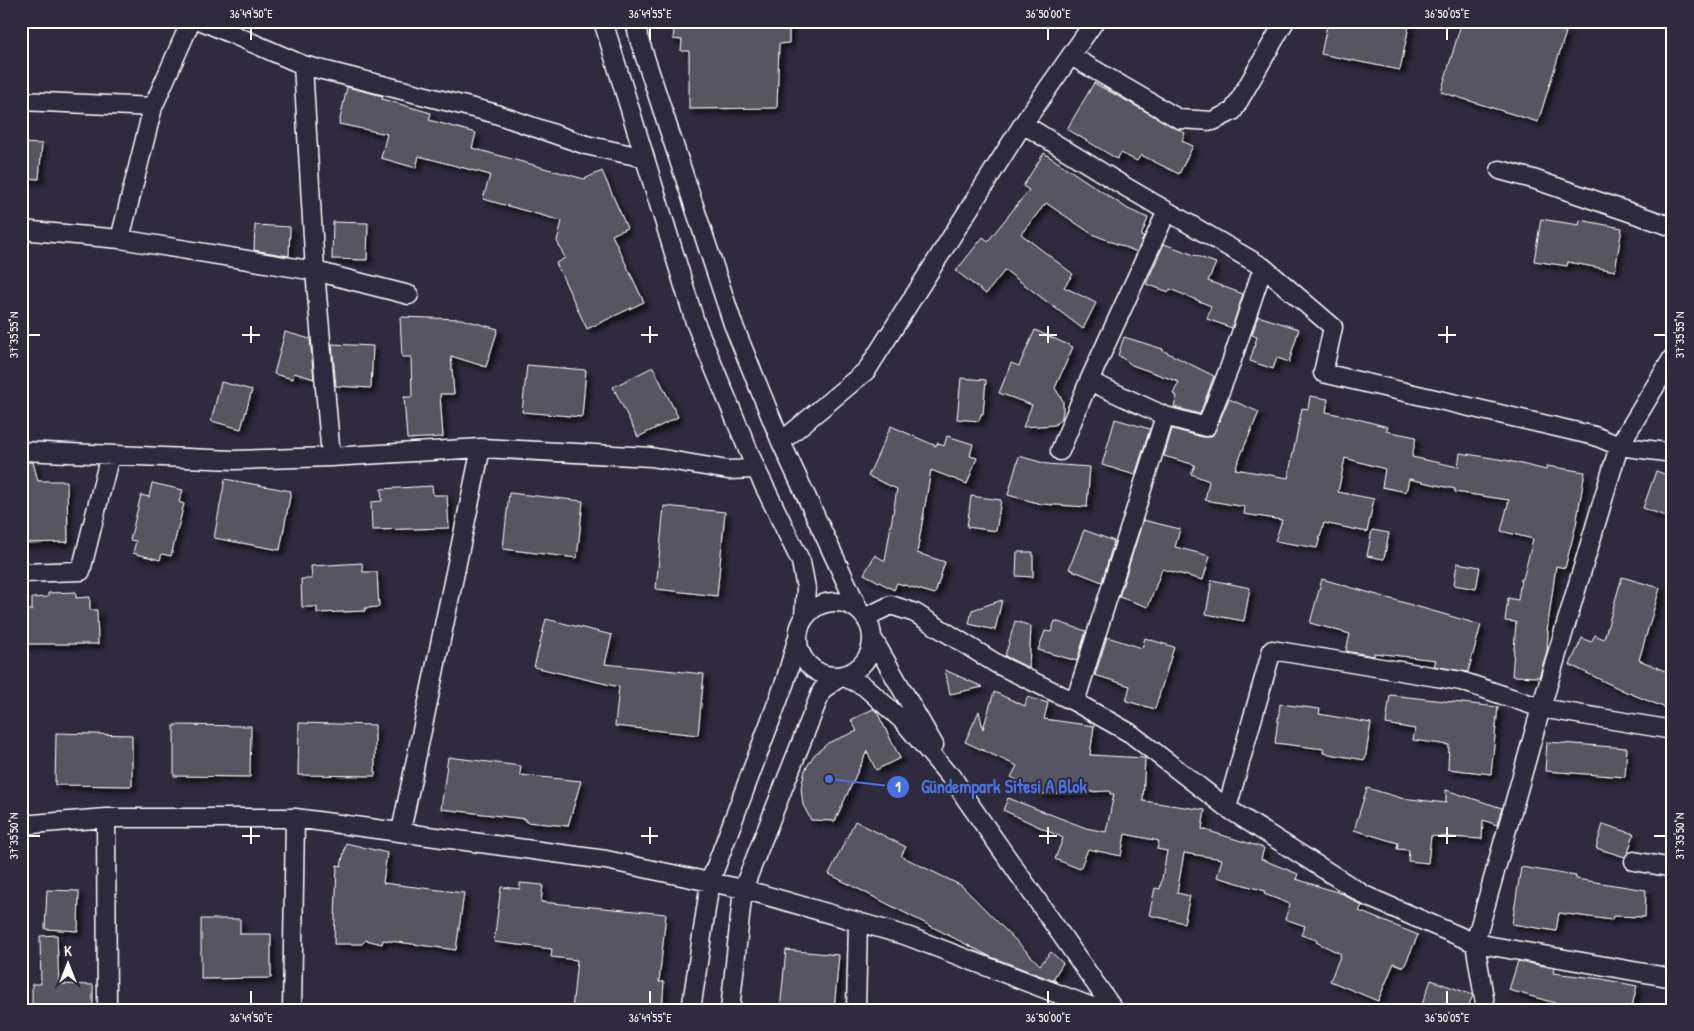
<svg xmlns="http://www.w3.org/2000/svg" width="1694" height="1031" font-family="'Patrick Hand',sans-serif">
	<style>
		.building { fill: #595564; stroke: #fff; filter: url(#shadow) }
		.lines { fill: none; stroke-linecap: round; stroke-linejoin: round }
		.street-casing { stroke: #fff; stroke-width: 21 }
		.street { stroke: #2f2a3d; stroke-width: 18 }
		.ticks { fill: none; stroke: #fff; stroke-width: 2 }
		.leader { fill: none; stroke: #4a71e0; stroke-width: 2 }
		.callout-dot { fill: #4a71e0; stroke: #2f2a3d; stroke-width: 2 }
		.mark-label { font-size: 15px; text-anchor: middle; font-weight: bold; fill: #fff }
		.callout-label { font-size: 18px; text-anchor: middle; font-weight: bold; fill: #4a71e0; stroke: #2f2a3d; stroke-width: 4; stroke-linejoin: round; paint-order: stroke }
		.neatline { fill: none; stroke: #fff; stroke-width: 2 }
		.ticks-label { font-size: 12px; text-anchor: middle; fill: #fff }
	</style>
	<defs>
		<filter id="shadow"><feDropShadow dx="4.5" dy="4.5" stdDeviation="2.5" flood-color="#0009"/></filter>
	</defs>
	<rect width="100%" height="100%" fill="#2f2a3d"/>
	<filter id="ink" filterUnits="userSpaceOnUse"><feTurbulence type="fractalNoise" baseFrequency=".02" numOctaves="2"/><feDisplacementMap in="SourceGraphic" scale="10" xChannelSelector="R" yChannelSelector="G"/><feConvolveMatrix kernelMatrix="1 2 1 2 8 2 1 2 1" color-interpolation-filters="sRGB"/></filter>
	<g filter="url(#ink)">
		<path class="building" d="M675,21H789V43L779,44L777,108L689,109V51H681L682,40L673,39Z
			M1328,21H1410L1400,70L1321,54Z
			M1462,21H1529L1566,32L1538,122L1441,92Z
			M1094,83L1185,133L1182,141L1193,146L1179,174L1141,155L1137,161L1121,153L1117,159L1067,129Z
			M347,87L383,96L382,99L431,113L429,120L476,133L472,148L584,179L602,171L627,228L612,235L644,302L587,329L556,263L565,258L557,241L562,221L483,199L490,175L419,156L416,168L381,158L387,134L339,124Z
			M21,143L42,144L39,179L21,178Z
			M1044,153L1128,209L1148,218L1141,236L1144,237L1137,252L1092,234L1046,203L1021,234L1073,274L1064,287L1096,303L1083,329L1005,270L986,294L956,271L983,237L988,241L1029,190L1023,186Z
			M1541,219L1579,225L1580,220L1622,228L1615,271L1568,262L1567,266L1534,261Z
			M333,222L368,223L367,260L332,259Z
			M255,225L290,227L289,256L254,250Z
			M1164,244L1216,263L1208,281L1243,294L1232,328L1207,319L1211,306L1170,289L1169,292L1146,284Z
			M1258,316L1299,329L1289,362L1277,358L1273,369L1250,361L1257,337L1252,335Z
			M400,317L461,319L498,329L486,367L451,356L454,394H440L443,437L407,439L404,397H412L411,357H402Z
			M1035,330L1073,347L1055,388L1063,401V410L1062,417L1055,425L1023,427L1032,405L999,393L1011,363L1019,366Z
			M285,332L310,339L314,379L294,373L293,379L274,374Z
			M1124,337L1163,349L1162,350L1214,376L1200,414L1174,407L1177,396L1173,394L1179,382L1132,365L1118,355Z
			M332,344L373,346L371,388L336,386Z
			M527,365L586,370L582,417L522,412Z
			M653,367L678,417L638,437L613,387Z
			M961,378L986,380L983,414H981L979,421L957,419Z
			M221,382L252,390L241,429L211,421Z
			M1310,396L1328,399L1326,412L1354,418L1388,427L1386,431L1416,437L1412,457L1458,467L1460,453L1505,460L1546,470L1547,466L1585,472L1576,525L1565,568L1556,566L1547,631H1548L1547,651L1539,677L1512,676L1516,622L1505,621L1508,598L1518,600L1521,579H1523L1533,539L1501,531L1509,500L1455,492V489L1409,479L1406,492L1382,487L1385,469L1345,458L1338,492L1374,499L1367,532L1324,523L1317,548L1275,541L1282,520L1244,514L1245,507L1205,500L1209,481L1191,474L1195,465L1164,456L1172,429L1203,437H1209L1213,435L1229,399L1259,412L1235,469L1288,478L1302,408L1308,409Z
			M1115,419L1150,429L1135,475L1102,465Z
			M891,426L936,446L937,443L944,446L947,436L973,444L970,456L977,458L967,484L931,470L917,553L945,562L935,594L897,583L894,590L864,574L875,555L885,561L897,489L868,476Z
			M1019,456L1047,464L1090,467L1087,507L1041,504L1008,495Z
			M21,462H33L38,481H67L68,542L21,543Z
			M1656,471L1673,477V519L1643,508Z
			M225,479L291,491L280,550L214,538Z
			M152,483L183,490L179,502L184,504L171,556L162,554L160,560L133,553L136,541L130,540L141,495L149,497Z
			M432,486L433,495H447L449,528L372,530L371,502L382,501L381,489Z
			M509,493L583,501L577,558L503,549Z
			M971,496L1001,500L996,531L967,527Z
			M664,506L725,512L717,596L656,589Z
			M1143,520L1180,529L1175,547L1210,556L1203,580L1162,569L1148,607L1119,597Z
			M1084,530L1114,541L1102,582L1069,569Z
			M1372,530L1389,533L1384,559L1367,556Z
			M1017,552H1033V577L1016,576Z
			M362,563L363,572H377L379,607L365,608V611L317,613V607H302L301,579H312L311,566Z
			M1457,563L1480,567L1476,589L1454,585Z
			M1622,577L1660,588L1639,660L1673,674V694L1666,708L1624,691L1570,665L1582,638L1591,642L1595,635L1604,639Z
			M1322,579L1481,625L1468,672L1434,666L1436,660L1374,653V656L1346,651L1350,634L1310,623Z
			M1212,580L1250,588L1244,621L1206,614Z
			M76,592V598L90,597V610H97L98,644H24V610H32V598L48,597V593Z
			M1002,600L995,630L969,624L972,610Z
			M546,619L612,635L605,664L704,674L698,735L615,726L619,687L534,667Z
			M1015,621L1031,626L1029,668L1005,656Z
			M1055,621L1086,631L1077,661L1038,650L1045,631L1051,632Z
			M1107,637L1142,648L1145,638L1174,647L1155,709L1126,701L1130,686L1095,675Z
			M945,670L983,687L950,694Z
			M994,692L1025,706L1027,697L1048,703L1044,719L1094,726L1090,755L1145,758L1143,801L1205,810L1202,829L1264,848L1261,859L1298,874L1296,879L1343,894L1362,906L1359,911L1418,935L1404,967L1394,963L1378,1001L1330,981L1341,954L1316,942L1317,940L1301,935L1305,926L1285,919L1290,904L1264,894L1265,891L1217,877L1222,859L1184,853L1177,893L1190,896L1184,923L1149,915L1155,888L1160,889L1167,851L1157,849L1159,841L1125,834L1121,856L1088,849L1080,869L1055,859L1063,838L1003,810L1008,798L1086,828L1106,832L1114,794H1110V791L1041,794L1011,777L1017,766L965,742L979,711L983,729Z
			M1390,695L1498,707L1491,774L1448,769L1449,745L1413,740L1415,729L1386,724Z
			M1280,704L1320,709L1319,714L1371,723L1365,760L1323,753L1324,749L1275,743Z
			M873,709L877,712L900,758L876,770L867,751L835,821L811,820L803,805L801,788L805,770L814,755L828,743L857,731L851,720Z
			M299,723L375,725V776L298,775Z
			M174,725L251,726L250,777L174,776Z
			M56,733L132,735V786L55,785Z
			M1547,742L1627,748L1625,777L1545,771Z
			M448,757L521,766L520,775L581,781L568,826L526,822V819L441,809Z
			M1367,788L1401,798L1446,803V790L1502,808L1497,825L1483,820L1482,839L1431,836L1428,863L1408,861L1409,850L1397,849L1398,843L1354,830Z
			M855,821L906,847L901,856L962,886L1040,965L1051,952L1063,963L1053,979L1057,982L991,957L829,874Z
			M1603,824L1634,834L1628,853L1625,857L1596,848Z
			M346,843L387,853L383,883L464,893L456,950L383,940L382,944L366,940L362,944H334L337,865L341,866Z
			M1521,867L1576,876V879L1646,890L1645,917L1613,916L1612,920L1559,913L1556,931L1512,924Z
			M520,883L543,885L541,902L666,914L659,982H664L662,1010H572L577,960L551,957L552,949L494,942L501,887L520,889Z
			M47,890L79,891L78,931L45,929Z
			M201,919H240V934H271V978L201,979Z
			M57,935L59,984L93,985V1010H32V984H41L40,936Z
			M786,950L839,955L834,1010H780Z
			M1518,961L1554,968L1553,973L1602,979L1637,986L1631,1010H1555V1003L1509,990Z
			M1431,980L1473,995L1467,1010H1420Z"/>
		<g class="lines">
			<g class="street-casing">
				<path id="street" d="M202,21L303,65L493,113L586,145L645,158
					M603,21L695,322L756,469L801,562L806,588L804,616
					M635,21L639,39L733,324L781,442L858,608
					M1071,56L1179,119L1213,121L1233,111L1285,21
					M303,65L315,271L331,457
					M21,101L153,107
					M1023,124L1119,183L1263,267L1333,327L1323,373L1595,436L1619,446L1673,453
					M1500,170L1533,179L1673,227
					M21,230L120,239L315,271L409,295
					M120,239L153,107L191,21
					M1089,381L1165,416L1206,427L1230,366L1263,267
					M781,442L867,370L1023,124L1095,21
					M21,451L234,460L331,457L481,448L651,457L728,470L756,469
					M1060,451L1089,381L1167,211
					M21,573L81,571L110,455
					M798 639a37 37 0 1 1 74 0a37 37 0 1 1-74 0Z
					M866,617L891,605L915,613L997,664L1075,702L1130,733L1227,808L1366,896L1475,943L1673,978
					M873,639L934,745
					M1075,702L1165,416
					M952,776L966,799L1114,1010
					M1227,808L1272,650L1461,681L1541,708L1673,730
					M106,818L107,1010
					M21,825L106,818H295L606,860L743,889L907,936L1100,1010
					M401,831L481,448
					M1634,861L1673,868
					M292,1010L295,818
					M691,1010L710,882L785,682L797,640
					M730,1010L743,889L822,690L842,676L864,686L903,721L957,785
					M856,1010L858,922
					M1486,1010L1475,943L1541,708L1619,446L1673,357"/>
			</g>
			<use href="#street" class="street"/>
		</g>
	</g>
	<path class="ticks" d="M251,28V40M650,28V40M1048,28V40M1447,28V40M251,326V343M650,326V343M1048,326V343M1447,326V343M28,335H40M242,335H260M641,335H658M1039,335H1057M1438,335H1456M1654,335H1666M251,827V844M650,827V844M1048,827V844M1447,827V844M28,836H40M242,836H260M641,836H658M1039,836H1057M1438,836H1456M1654,836H1666M251,991V1004M650,991V1004M1048,991V1004M1447,991V1004"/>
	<path class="leader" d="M829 779L898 787"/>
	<g class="callout-dot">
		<circle cx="829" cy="779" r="5"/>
		<circle cx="898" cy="787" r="12"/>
	</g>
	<g class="mark-label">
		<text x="898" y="792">1</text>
	</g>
	<g class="callout-label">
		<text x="1004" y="793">Gündempark Sitesi A Blok</text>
	</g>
	<rect width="1694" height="1031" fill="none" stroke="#2f2a3d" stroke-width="55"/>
	<g transform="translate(68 964)" stroke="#2f2a3d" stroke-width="4" paint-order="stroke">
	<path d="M0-4L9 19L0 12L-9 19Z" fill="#ffffff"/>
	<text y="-8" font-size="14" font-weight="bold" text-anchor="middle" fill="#ffffff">K</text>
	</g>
	<rect x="28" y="28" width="1638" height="976" class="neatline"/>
	<g class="ticks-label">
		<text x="251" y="18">36°49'50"E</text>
		<text x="650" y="18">36°49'55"E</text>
		<text x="1048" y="18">36°50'00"E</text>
		<text x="1447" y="18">36°50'05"E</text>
		<text transform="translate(14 335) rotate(-90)" y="4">37°35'55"N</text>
		<text transform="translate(1680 335) rotate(-90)" y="4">37°35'55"N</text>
		<text transform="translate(14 836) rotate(-90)" y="4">37°35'50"N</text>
		<text transform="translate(1680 836) rotate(-90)" y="4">37°35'50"N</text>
		<text x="251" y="1022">36°49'50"E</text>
		<text x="650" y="1022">36°49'55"E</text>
		<text x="1048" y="1022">36°50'00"E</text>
		<text x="1447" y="1022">36°50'05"E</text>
	</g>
</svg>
